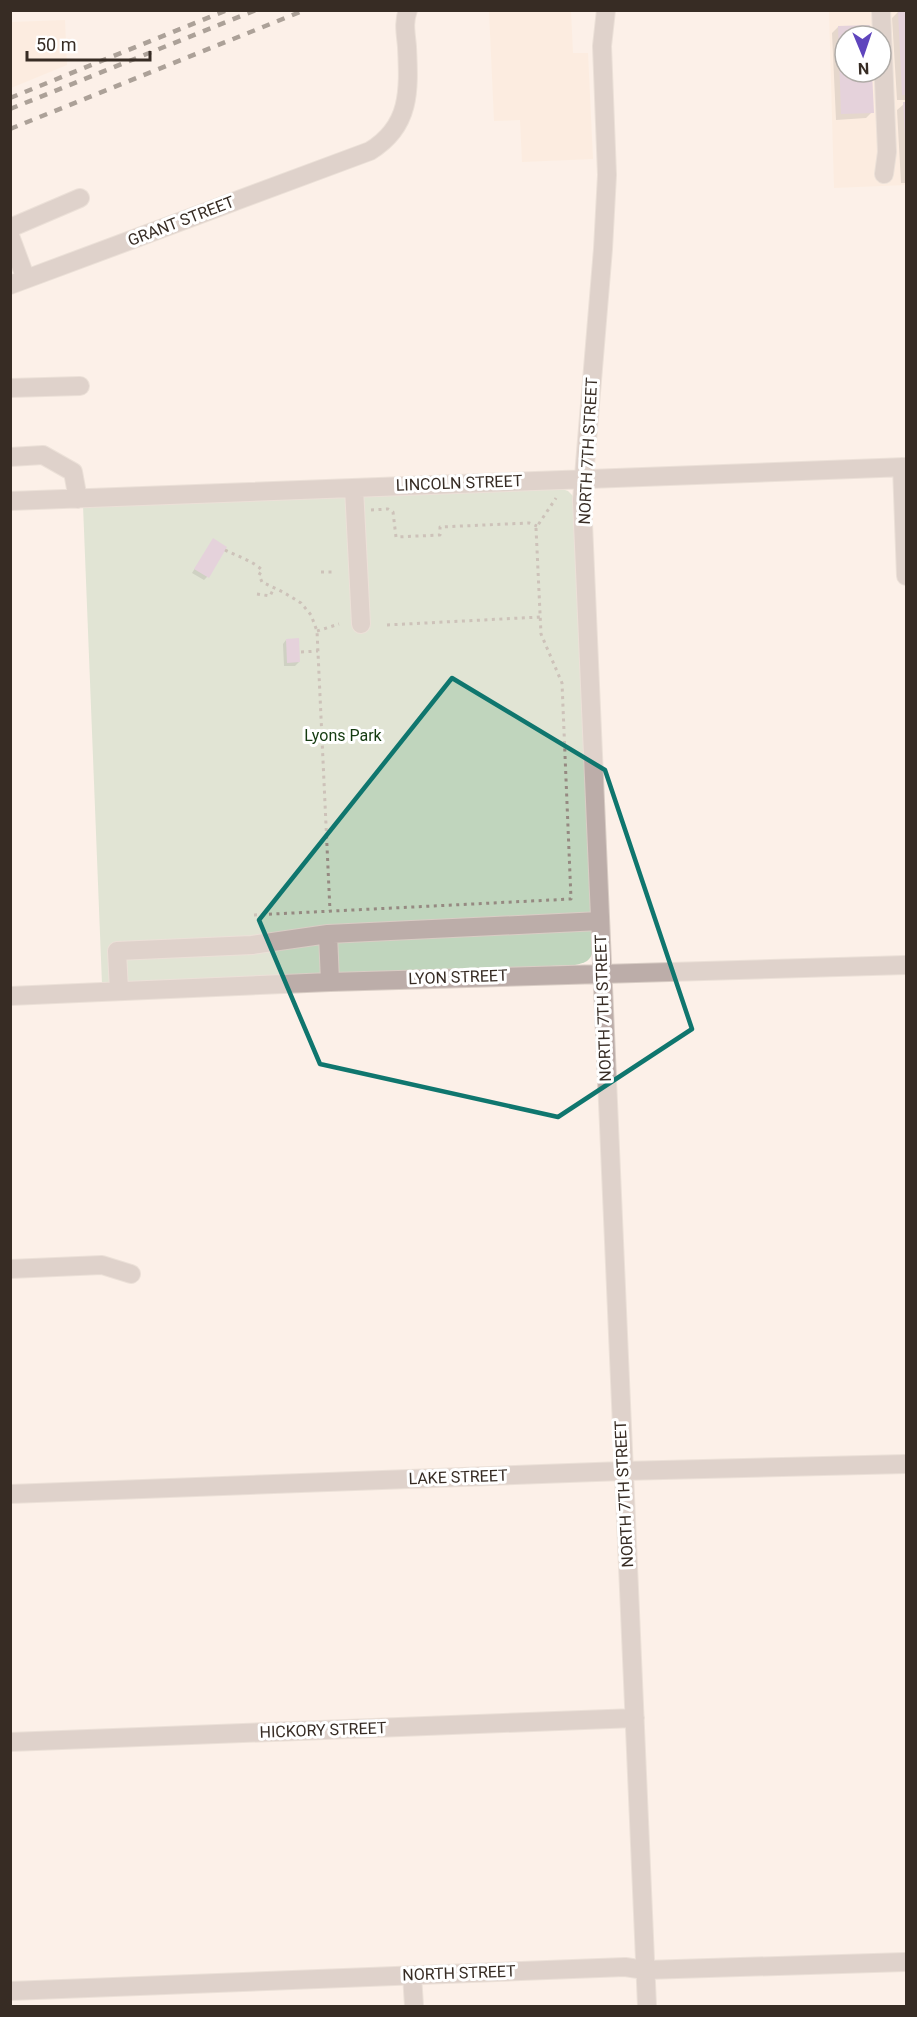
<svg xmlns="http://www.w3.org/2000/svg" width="917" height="2017" font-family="Roboto,sans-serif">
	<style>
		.built { fill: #fce7d7; fill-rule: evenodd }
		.green { fill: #c0d5bd }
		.shadow { fill: #0003 }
		.building { fill: #caaecc }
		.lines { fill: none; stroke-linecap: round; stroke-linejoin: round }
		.minor-casing { stroke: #d9cdc5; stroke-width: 20 }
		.path { stroke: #958981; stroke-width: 3; stroke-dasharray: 3 4.5; stroke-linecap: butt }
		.minor { stroke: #bcada9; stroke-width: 18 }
		.rail { stroke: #4c4139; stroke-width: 4.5; stroke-dasharray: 8 8; stroke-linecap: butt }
		.marked { fill: none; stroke: #0f766e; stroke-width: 4.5; stroke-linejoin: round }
		.labels { text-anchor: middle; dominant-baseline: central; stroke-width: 6; stroke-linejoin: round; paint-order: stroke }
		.street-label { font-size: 16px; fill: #372c24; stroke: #fff }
		.park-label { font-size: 16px; fill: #143b10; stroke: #fff }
	</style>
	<rect width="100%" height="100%" fill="#fcf0e8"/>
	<path class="built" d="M489,11H571L573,53H588L593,159L522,162L520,120L494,121Z
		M829,11H906V185L834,188ZM845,36H881V72H845Z
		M65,20L67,65L11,88V22Z"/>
	<path class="green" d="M559,488L568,491L574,497L593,950C591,961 585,963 575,965L102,984L83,505Z"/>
	<path class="shadow" d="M906,11V100H897L892,18L898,12Z
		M838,27L869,36H845V72H870L872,112L866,118L836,120L832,33Z
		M904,104H906V183H901L897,110Z
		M213,540L207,577L204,580L192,573Z
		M286,640L299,662L295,666H284L283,644Z"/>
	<path class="building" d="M898,10H906V95H902Z
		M870,25L871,36H845V72H872L874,113L841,114L838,26Z
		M903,102H906V137H905Z
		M213,538L227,547L209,578L194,569Z
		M299,638L300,662L287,663L286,639Z"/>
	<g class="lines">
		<g class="minor-casing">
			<path id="minor" d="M606,10L602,46L607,175L603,249L582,500L647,2006
				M881,10L887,152L884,174
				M10,228L80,198
				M10,236L26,279
				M10,285L370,151C411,126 409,90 407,47C406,34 403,23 408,10
				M10,388L80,386
				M10,457L43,455L73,472L78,499
				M902,467L906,576
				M354,488L361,624
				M10,501L906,467
				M328,934L330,982
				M119,991L117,951L252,945L328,934L600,921
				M10,996L330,982L906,965
				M10,1269L102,1265L131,1274
				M10,1494L623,1471L906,1464
				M10,1742L635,1718
				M412,1975L414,2006
				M10,1991L625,1967L645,1970L906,1962"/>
		</g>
		<path class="path" d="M371,510L388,509L393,512L396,537L440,535V527L529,523L537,526
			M225,550C237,556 253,561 262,570L259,575L262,582L283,592L301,603L311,615L317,631L330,911
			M321,572H336
			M257,594L270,596L274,588
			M387,625L540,617
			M317,631L339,624
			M301,652L318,651
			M254,915L571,899L562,683L541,634L536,528L556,498"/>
		<use href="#minor" class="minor"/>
		<path class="rail" d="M10,98L227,10
			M10,109L256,10
			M10,129L305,10"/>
	</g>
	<path d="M0 0H917V2017H0ZM452,678L605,770L692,1029L558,1117L320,1064L259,920Z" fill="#fcf0e8" fill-opacity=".55" fill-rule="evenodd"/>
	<path class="marked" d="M452,678L605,770L692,1029L558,1117L320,1064L259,920Z"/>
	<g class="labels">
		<g class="street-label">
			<text transform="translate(181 221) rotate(-21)">GRANT STREET</text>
			<text transform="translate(588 451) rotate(-87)">NORTH 7TH STREET</text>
			<text transform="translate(459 483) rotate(-2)">LINCOLN STREET</text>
			<text transform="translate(458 977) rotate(-2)">LYON STREET</text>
			<text transform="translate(603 1008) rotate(-92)">NORTH 7TH STREET</text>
			<text transform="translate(458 1477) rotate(-2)">LAKE STREET</text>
			<text transform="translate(624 1494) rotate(-93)">NORTH 7TH STREET</text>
			<text transform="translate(323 1730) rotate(-2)">HICKORY STREET</text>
			<text transform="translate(459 1973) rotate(-2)">NORTH STREET</text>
		</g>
		<g class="park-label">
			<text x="343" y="735">Lyons Park</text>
		</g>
	</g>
	<rect width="917" height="2017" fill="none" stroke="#372c24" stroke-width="24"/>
	<g transform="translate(863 54) rotate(178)"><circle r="28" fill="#ffffff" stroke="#afaba7" stroke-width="1.5"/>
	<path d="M0-4.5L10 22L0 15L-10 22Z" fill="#5f45bd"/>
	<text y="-9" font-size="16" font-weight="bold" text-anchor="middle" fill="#372c24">N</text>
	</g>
	<path d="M27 51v9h123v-9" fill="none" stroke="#372c24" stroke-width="3"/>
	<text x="36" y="51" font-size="18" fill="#372c24" stroke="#ffffff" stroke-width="4.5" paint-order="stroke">50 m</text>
</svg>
